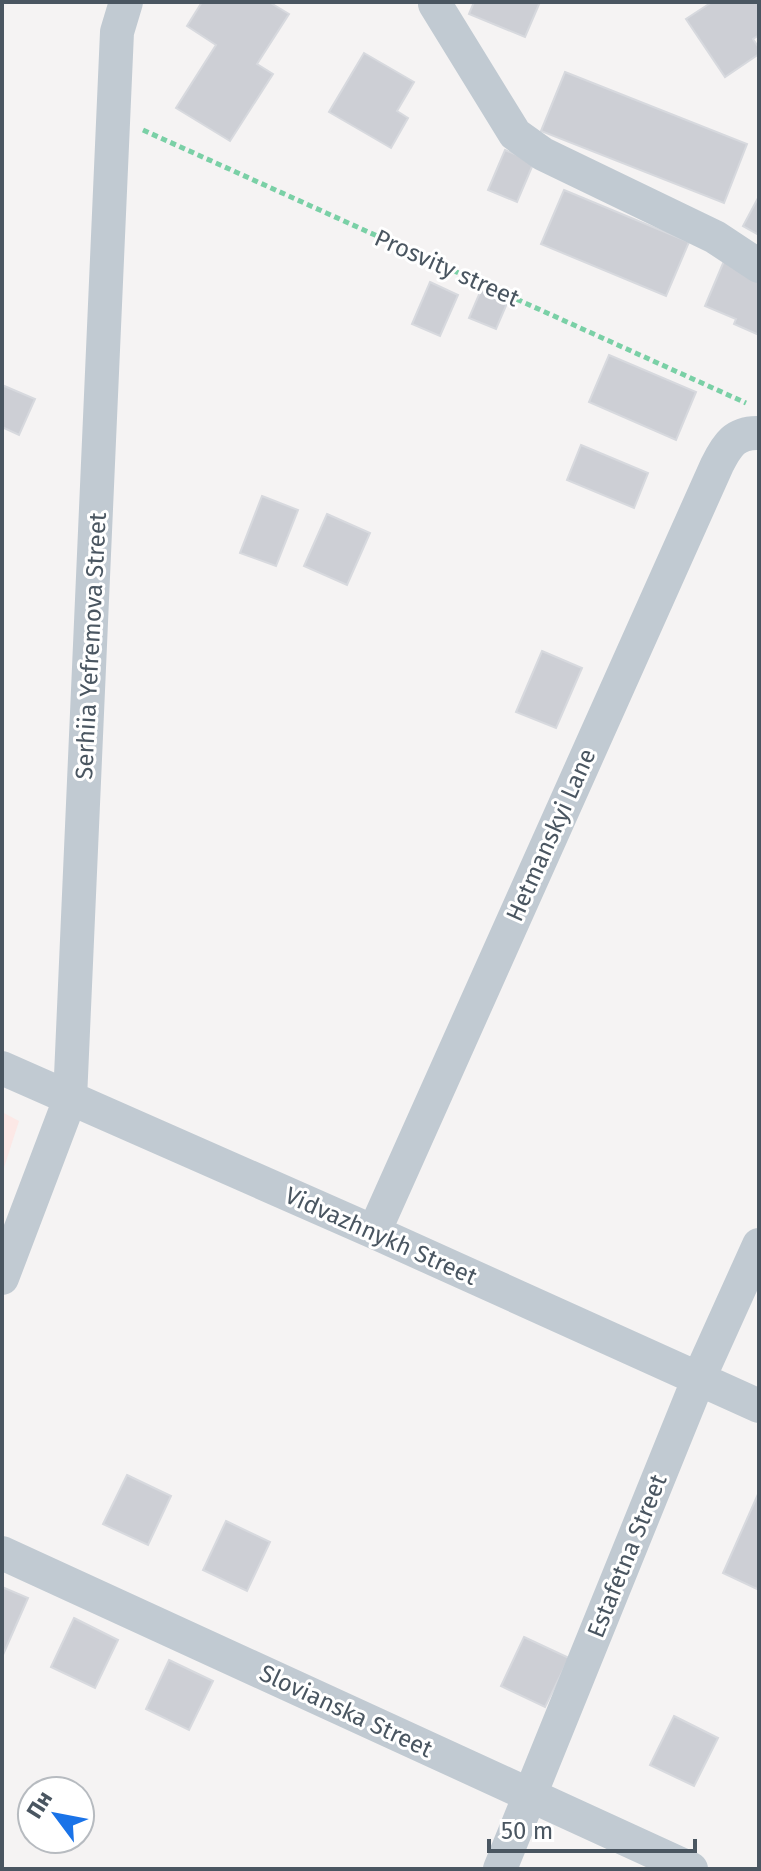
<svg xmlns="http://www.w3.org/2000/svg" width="761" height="1871" font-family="'Fira Sans',sans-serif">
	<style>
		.medical { fill: #fce8e6 }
		.building { fill: #cdcfd5; stroke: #d7d9de; stroke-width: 2 }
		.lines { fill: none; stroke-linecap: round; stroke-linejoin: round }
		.path { stroke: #7ad0a6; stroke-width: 5; stroke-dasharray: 6 4; stroke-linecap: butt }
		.minor { stroke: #c1cad2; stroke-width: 34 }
		.labels { text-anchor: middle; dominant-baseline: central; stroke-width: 6; stroke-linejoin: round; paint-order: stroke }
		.street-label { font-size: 24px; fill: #4a5661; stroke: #fff }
	</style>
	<rect width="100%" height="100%" fill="#f5f3f3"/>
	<path class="medical" d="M2,1112L19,1121L2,1174Z"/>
	<path class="building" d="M202,2H269L289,14L257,64L273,74L230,141L176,108L216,45L187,26Z
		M474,2H540L525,37L469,14Z
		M712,2H759V35L753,39L759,48V54L725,77L686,19Z
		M364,53L414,82L397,111L408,118L391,148L329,112Z
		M565,72L747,144L724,203L541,131Z
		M505,150L534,162L517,202L488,190Z
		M564,190L689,242L666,296L541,244Z
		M758,198H759V235L743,226Z
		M724,261L759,280V335L734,324L736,319L705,306Z
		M430,282L458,295L440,336L412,324Z
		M481,290L508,301L496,329L469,318Z
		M609,355L696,392L676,440L589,402Z
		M2,385L35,399L19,435L2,427Z
		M581,445L648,473L634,508L567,480Z
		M262,496L298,510L276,566L240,553Z
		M327,514L370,533L347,585L304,566Z
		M542,651L582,668L556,728L516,712Z
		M127,1475L171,1496L148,1545L103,1524Z
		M759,1492V1590L723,1573Z
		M226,1521L270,1542L247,1591L203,1570Z
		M2,1587L28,1598L2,1657Z
		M74,1618L118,1640L95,1688L51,1667Z
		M524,1637L569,1658L545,1707L501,1686Z
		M169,1660L213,1681L189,1730L146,1709Z
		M674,1716L718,1738L694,1786L650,1765Z"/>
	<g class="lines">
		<path class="path" d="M143,130L746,403"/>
		<path class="minor" d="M435,4L515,134L543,154L715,237L759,266
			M2,1068L374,1232L759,1406
			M374,1232L717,465C727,445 735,432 759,433
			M2,1278L70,1099L117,32L126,2
			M2,1553L691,1869
			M500,1869L699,1378L759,1245"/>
	</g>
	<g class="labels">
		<g class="street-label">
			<text transform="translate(447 268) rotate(24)">Prosvity street</text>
			<text transform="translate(91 646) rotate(-87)">Serhiia Yefremova Street</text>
			<text transform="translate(551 835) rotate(-66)">Hetmanskyi Lane</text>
			<text transform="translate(381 1236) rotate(24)">Vidvazhnykh Street</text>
			<text transform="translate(627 1556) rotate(-68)">Estafetna Street</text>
			<text transform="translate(346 1711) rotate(25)">Slovianska Street</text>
		</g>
	</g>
	<rect width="761" height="1871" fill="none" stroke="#4a5661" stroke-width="8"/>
	<g transform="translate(56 1815) rotate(302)"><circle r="38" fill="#ffffff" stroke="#b7bbc0" stroke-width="2"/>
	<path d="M0-6L14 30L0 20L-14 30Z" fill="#1a73e8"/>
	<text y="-12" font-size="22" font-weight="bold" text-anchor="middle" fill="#4a5661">Пн</text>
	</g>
	<path d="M489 1839v12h206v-12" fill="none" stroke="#4a5661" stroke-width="4"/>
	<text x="501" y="1839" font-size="24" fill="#4a5661" stroke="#ffffff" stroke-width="6" paint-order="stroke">50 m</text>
</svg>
